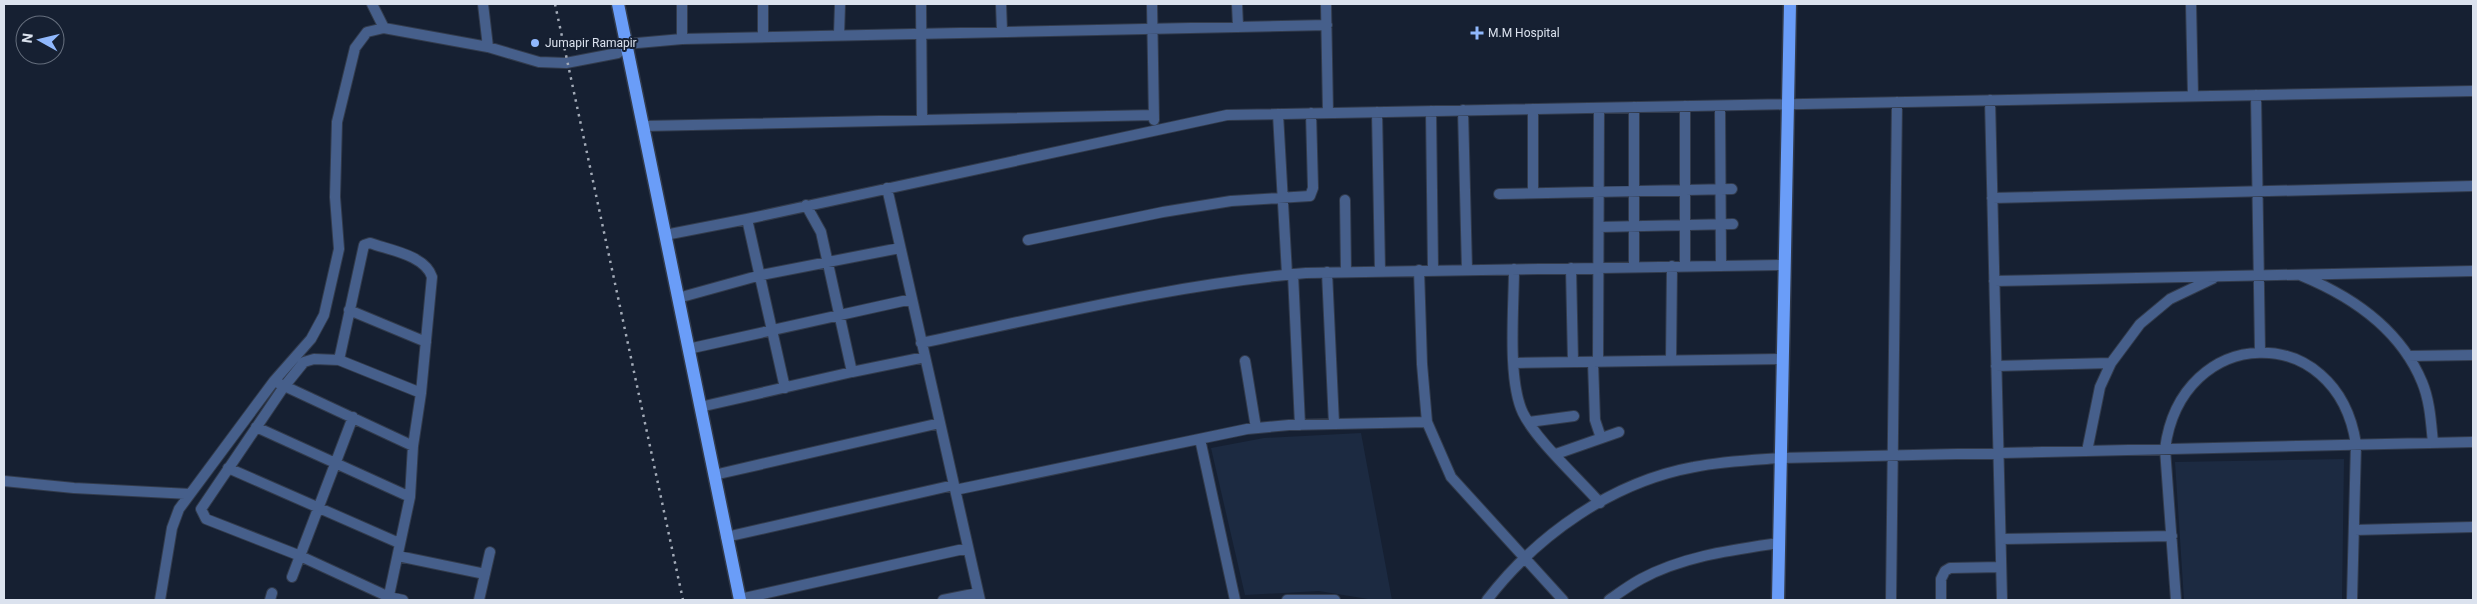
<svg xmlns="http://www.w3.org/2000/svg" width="2477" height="604" font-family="Roboto,sans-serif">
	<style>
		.built { fill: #1c2a41 }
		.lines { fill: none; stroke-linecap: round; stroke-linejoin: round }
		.minor-casing { stroke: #323b4c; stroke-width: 12 }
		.major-casing { stroke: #323b4c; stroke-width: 15 }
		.minor { stroke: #465f8b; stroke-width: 10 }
		.major { stroke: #6a9df8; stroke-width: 12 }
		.rail { stroke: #a3abb8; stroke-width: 2.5; stroke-dasharray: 2.5 5; stroke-linecap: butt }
		.poi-dot { fill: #90b8fd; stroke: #162032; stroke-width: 2 }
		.labels { text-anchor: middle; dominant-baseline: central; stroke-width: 4; stroke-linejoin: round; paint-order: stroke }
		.poi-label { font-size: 12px; fill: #dbe2ee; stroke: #162032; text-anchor: start }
	</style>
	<rect width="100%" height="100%" fill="#162032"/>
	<path class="built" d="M1361,433L1392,600H1374L1319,591L1245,595L1211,448L1264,438Z
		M2344,459L2342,600H2184L2175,462Z"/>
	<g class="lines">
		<g class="minor-casing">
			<path id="minor" d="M372,4L384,28
				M483,4L488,47
				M682,4V39
				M921,4L922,119
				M1001,4L1002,31
				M1152,4L1154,120
				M1237,4L1238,26
				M1326,4L1328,113
				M2191,4L2193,96
				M839,35L840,4
				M763,37V4
				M2256,95L2260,352
				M1990,100L2002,600
				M1720,106L1721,266
				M1533,109V193
				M1463,110L1467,270
				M1431,111L1433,270
				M1377,112L1380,271
				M1278,114L1287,274
				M644,126L1154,115
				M887,188L980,600
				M1499,194L1732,189
				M1992,198L2473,186
				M1345,200L1346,272
				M806,205L821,232L852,372
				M747,219L785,388
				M1599,227L1733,224
				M665,235L747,219L1227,115L2473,91
				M1028,240L1163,212L1231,201L1310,196L1313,188L1311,113
				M1685,266V106
				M1634,267V107
				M1571,268L1573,362
				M1514,269C1514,307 1507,380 1523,413C1536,440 1579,479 1600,503
				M1419,270L1422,364L1427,422L1451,477L1563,600
				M1327,272L1334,424
				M1293,274L1300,425
				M2302,276C2353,297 2400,329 2422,382C2430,401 2431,423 2433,443
				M1994,281L2473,271
				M678,298L761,275L900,248
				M349,310L426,342
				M921,343C1049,316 1176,284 1306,273L1785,265
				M688,349L912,299
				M2408,356L2473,355
				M339,360L364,245L370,243C389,250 425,255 432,277L421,393L413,446
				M1245,361L1256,428
				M1671,361L1672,266
				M1593,362L1595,420L1601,438
				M1598,362L1599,108
				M1515,363L1783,359
				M1996,366L2111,363
				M278,383L413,446L410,497L388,600
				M700,407L852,372L925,357
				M1529,422L1574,416
				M256,427L410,497
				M1200,439L1235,600
				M2087,451L2100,387L2111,363L2140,324L2170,299L2214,278
				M1556,454L1619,432
				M228,468L399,543
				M714,475L940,423
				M4,481L74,488L190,494
				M955,490L1247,429L1289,425L1427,422
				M2354,530L2473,527
				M726,537L954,485
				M2001,539L2172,536
				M398,556L485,574
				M292,577L353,417
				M740,599L968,548
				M160,600L172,528L179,509L274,381L311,339L324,315L339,249L335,197L337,122L355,48L367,32L384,28L488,47L539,62L566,63L618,53L626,44L682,39L1327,25
				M270,600L272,593
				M403,600L389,597L298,555L206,519L201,509L283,388L304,362L314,359L339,360L421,393
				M479,600L490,552
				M943,600L978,593
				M1287,600H1335
				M1487,600C1537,535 1612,482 1694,467C1723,461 1752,460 1781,458L2473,442
				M1609,600C1619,593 1630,585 1641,579C1684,556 1732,550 1779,543
				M1891,600L1897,102
				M1941,600V579L1945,571L1950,568L2001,567
				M2176,600L2165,449C2181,324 2337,319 2356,444L2352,600"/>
		</g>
		<g class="major-casing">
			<path id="major" d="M618,4L740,600
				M1778,600L1790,4"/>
		</g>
		<use href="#minor" class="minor"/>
		<use href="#major" class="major"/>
		<path class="rail" d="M555,4L683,600"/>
	</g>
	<g class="poi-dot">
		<path d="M1474.5 25.5h5v5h5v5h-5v5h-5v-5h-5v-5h5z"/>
		<circle cx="535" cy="43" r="5"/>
	</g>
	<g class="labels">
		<g class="poi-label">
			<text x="1488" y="33">M.M Hospital</text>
			<text x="545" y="43">Jumapir Ramapir</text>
		</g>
	</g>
	<rect width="2477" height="604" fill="none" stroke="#dbe2ee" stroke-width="10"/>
	<g transform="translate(40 40) rotate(278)"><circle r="24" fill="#162032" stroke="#656e7d"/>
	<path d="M0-4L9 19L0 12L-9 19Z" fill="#90b8fd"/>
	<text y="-8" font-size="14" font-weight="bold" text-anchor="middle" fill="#dbe2ee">N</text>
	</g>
</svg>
